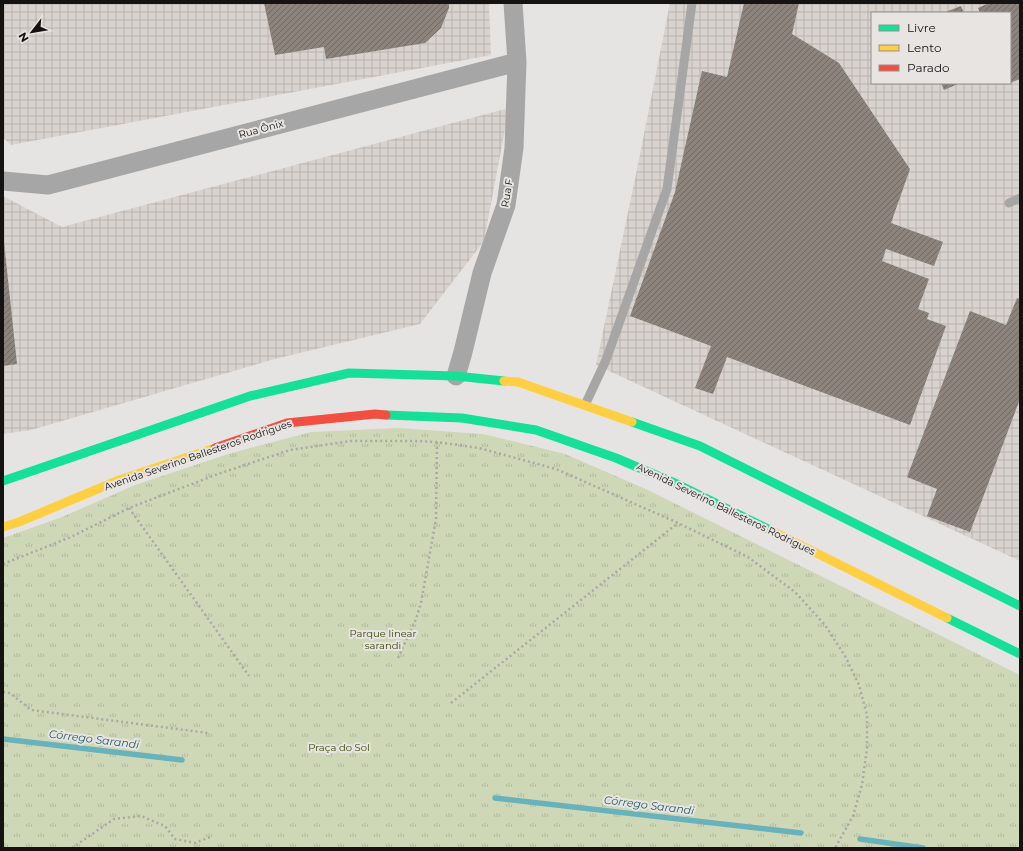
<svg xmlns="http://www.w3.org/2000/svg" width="1023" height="851" font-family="Montserrat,sans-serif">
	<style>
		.industrial { fill: url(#industrial-grid); fill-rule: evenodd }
		.park { fill: url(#park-tufts) }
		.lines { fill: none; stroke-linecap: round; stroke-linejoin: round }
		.stream { stroke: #68b2bb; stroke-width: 5.5 }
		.building { fill: url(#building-hatch) }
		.path { stroke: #a9a8a6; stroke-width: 2.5; stroke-dasharray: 2 3; stroke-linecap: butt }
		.lane { stroke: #a7a6a6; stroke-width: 9 }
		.street { stroke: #a7a6a6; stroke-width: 19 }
		.fast { stroke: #16e098; stroke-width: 9 }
		.slow { stroke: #ffcf43; stroke-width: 9 }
		.jam { stroke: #f24e42; stroke-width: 9 }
		.labels { text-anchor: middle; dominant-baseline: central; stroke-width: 4; stroke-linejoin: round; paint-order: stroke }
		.street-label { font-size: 10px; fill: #141312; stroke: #e7e4e1 }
		.park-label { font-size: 10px; fill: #374702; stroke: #e7e4e1 }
		.water-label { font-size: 11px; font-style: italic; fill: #245d64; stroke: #e7e4e1 }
	</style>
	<defs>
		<pattern id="industrial-grid" width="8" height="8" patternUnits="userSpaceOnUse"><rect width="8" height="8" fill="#d8d3ce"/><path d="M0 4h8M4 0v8" fill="none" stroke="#b8b4b0"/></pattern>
		<pattern id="park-tufts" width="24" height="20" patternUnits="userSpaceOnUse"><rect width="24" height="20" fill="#ced8b7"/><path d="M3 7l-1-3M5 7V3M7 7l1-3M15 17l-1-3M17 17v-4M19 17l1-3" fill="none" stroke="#b0b89c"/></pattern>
		<pattern id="building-hatch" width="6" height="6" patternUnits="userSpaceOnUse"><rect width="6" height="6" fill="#8c847c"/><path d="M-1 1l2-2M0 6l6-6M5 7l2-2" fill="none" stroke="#716b64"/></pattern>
	</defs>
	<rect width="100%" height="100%" fill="#e6e4e2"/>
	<path class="industrial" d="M3,3H489L491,55L11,145L3,138Z
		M670,3H1020V561L596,365L636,174ZM872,13H1010V83H872Z
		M509,108L484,241L420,324L275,359L31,430L3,434V196L62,227Z"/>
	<path class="park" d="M399,428L483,434L565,454L648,490L1020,675V848H3V538L62,517L135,485L228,454L311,432Z"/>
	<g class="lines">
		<path class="stream" d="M3,739L182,760
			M495,798L801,833
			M860,839L923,848"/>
	</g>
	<path class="building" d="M264,3H449V8L441,28L425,43L326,59L324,47L275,55Z
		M744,3H799L792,34L839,63L910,169L891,223L943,242L934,266L886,249L882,261L929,279L918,309L929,313L927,319L946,326L910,425L727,357L713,394L695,388L711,346L630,316L675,192L702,71L727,77Z
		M989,3H1020V79L1010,83V13H980L978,8Z
		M961,6L964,13H943Z
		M941,83H960L944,90Z
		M3,242H4L17,364L3,366Z
		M1017,298L1020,299V399L970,532L927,516L937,489L907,477L970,311L1006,325Z"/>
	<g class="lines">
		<path class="path" d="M129,508L249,676
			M3,564L71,537L129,508L218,474L290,450L351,441H414L437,442L479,448L556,469L678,523L748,557L795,592L825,625L845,656L859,685L867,715V748L862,785L853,816L835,848
			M398,658L416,619L421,603L436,519L437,442
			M3,692L10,693L31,710L208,733
			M451,703L678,523
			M72,848L114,819L141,816L165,826L175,839L195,843L210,837"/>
		<path class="lane" d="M1009,203L1020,198
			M585,405L606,360L667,189L692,3"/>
		<path class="street" d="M3,181L48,185L517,62
			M456,376L463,352L482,273L506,205L514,148L517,62L513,3"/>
		<path class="fast" d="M386,415L462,418L536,430L616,458L677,484L772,531
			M632,422L700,446L1020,606
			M3,481L250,396L349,373L456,376L504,381
			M947,618L1020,654"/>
		<path class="slow" d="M504,381L518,382L632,422
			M3,527L19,522L119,480L215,448
			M772,531L947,618"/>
		<path class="jam" d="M215,448L287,423L375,414L386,415"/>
	</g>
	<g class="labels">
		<g class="street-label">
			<text transform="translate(261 129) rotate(-15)">Rua Ônix</text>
			<text transform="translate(507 193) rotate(-80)">Rua F</text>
			<text transform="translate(198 455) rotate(-19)">Avenida Severino Ballesteros Rodrigues</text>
			<text transform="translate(726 509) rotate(26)">Avenida Severino Ballesteros Rodrigues</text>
		</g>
		<g class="park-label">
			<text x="383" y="633">Parque linear<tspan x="383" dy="12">sarandi</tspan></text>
			<text x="339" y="747">Praça do Sol</text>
		</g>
		<g class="water-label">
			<text transform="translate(94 739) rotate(7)">Córrego Sarandi</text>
			<text transform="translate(649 805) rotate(7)">Córrego Sarandi</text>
		</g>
	</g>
	<rect width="1023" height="851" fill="none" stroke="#141312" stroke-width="8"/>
	<rect x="871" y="12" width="140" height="72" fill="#e7e4e1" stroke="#93908e"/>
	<rect x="879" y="25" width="20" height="6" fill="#16e098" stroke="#93908e"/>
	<text x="907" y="32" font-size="12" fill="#141312">Livre</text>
	<rect x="879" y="45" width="20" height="6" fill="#ffcf43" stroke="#93908e"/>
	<text x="907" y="52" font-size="12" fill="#141312">Lento</text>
	<rect x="879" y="65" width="20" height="6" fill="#f24e42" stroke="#93908e"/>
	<text x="907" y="72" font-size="12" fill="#141312">Parado</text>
	<g transform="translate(32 32) rotate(239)" stroke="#e7e4e1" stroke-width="3" paint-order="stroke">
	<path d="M0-3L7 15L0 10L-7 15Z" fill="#141312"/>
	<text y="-6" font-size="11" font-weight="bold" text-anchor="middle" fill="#141312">N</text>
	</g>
</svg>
